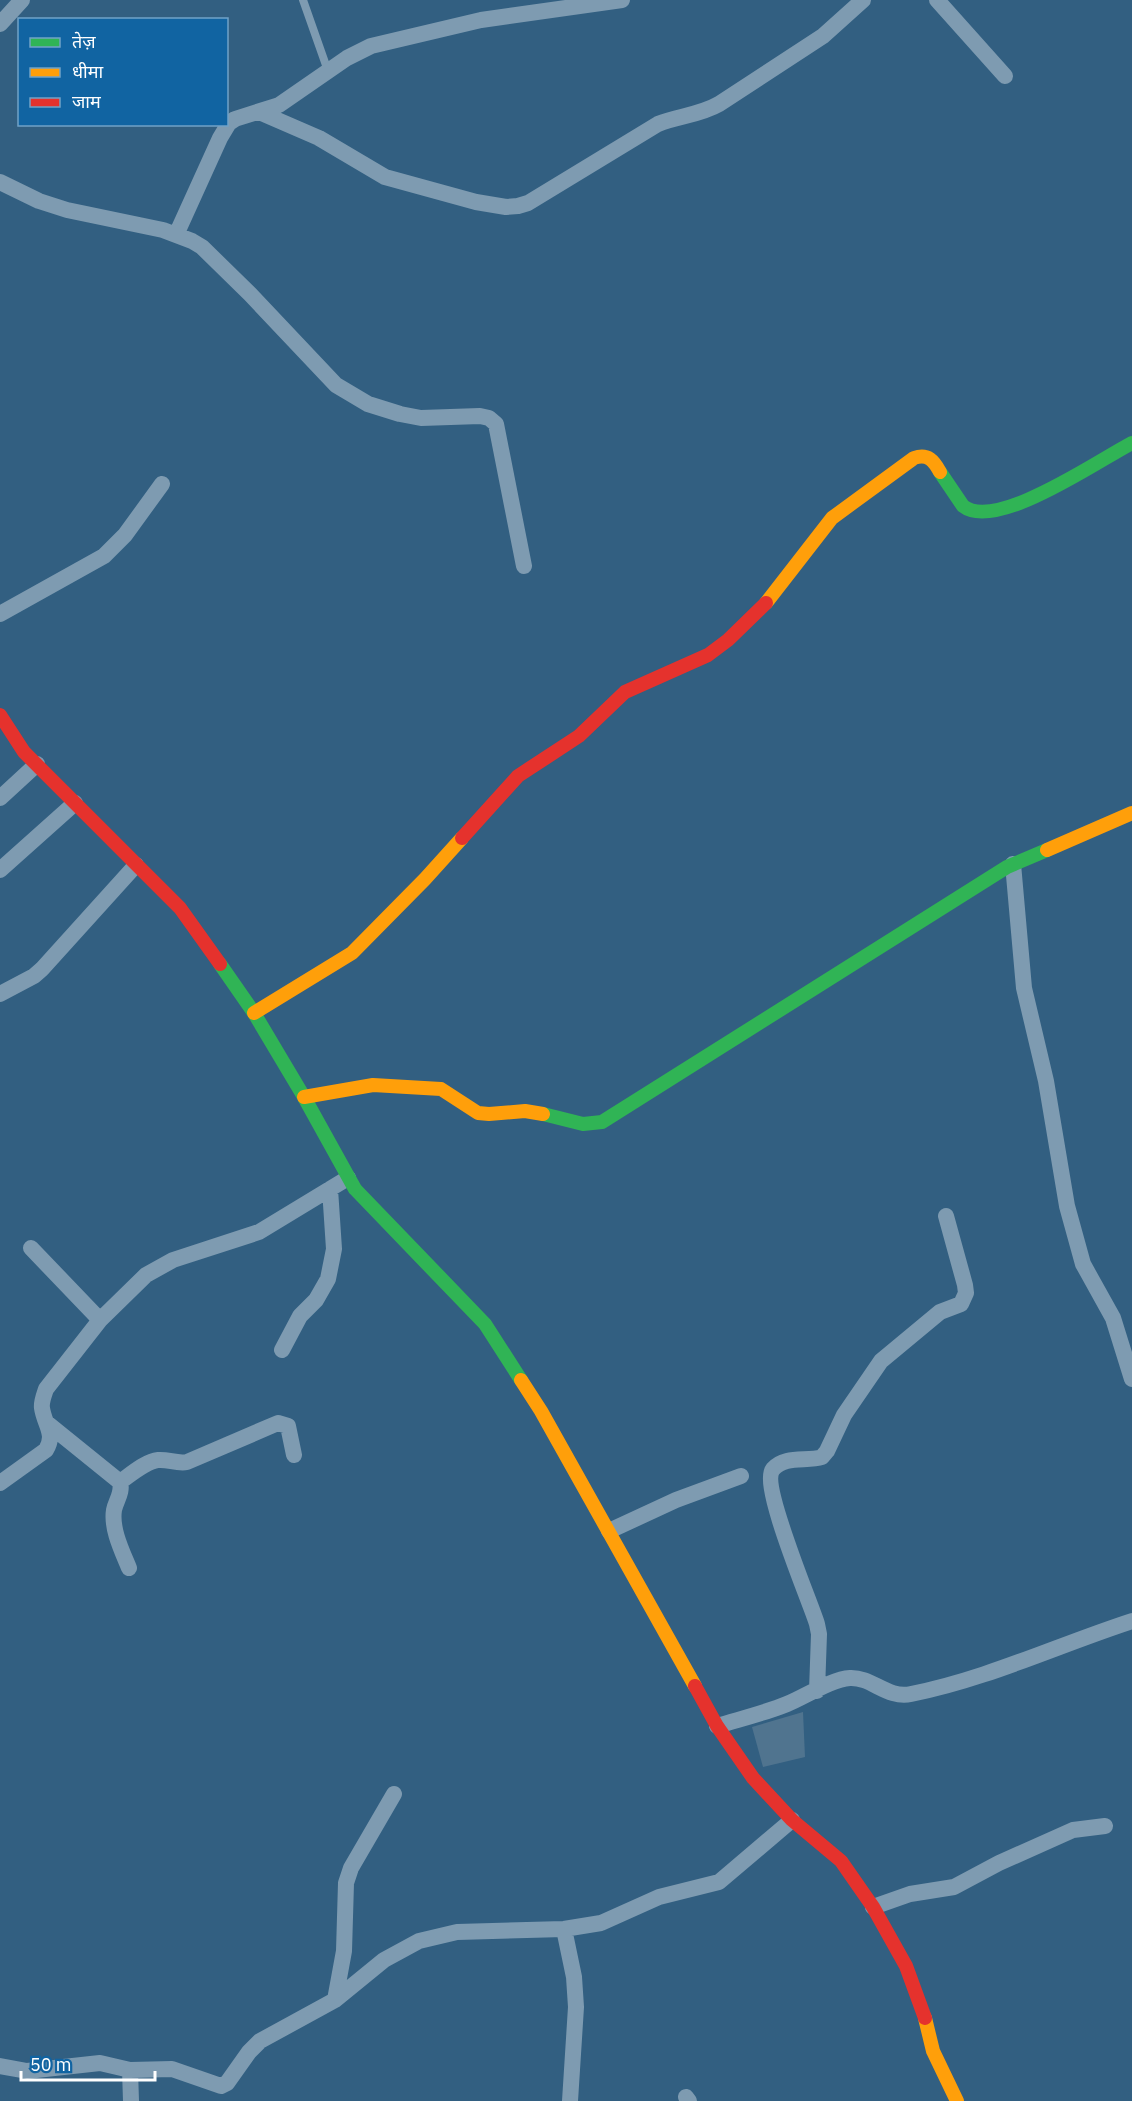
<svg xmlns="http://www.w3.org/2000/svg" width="1132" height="2101" font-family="'IBM Plex Sans','Noto Sans Devanagari',sans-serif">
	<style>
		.building { fill: #50748f }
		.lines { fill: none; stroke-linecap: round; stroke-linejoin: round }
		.lane { stroke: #7e9bb1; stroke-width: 8 }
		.street { stroke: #7e9bb1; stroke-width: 16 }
		.fast { stroke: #30b455; stroke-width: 14 }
		.slow { stroke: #ff9f0a; stroke-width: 14 }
		.jam { stroke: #e5322d; stroke-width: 14 }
	</style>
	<rect width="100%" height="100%" fill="#325f81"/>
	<path class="building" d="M803,1712L805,1757L763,1767L752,1727Z"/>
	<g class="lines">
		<path class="lane" d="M303,0L328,71"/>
		<path class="street" d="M937,0L1005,76
			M0,24L22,0
			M259,112L319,138L385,177L476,202L506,207L518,206L528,203L658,124C678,116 700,115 719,104L823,36L863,0
			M0,182L39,201L67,210L163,230L192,241L202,247L250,294L336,385L368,404L400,414L421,418L480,416L489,418L496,424L524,566
			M176,235L220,138L229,123L235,119L279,105L347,58L371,46L481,20L622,0
			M0,614L104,556L125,535L162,484
			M0,798L37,764
			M1013,864L1024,988L1046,1081L1067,1206L1083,1264L1113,1318L1132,1379
			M0,870L75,803
			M0,994L34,976L42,969L136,865
			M31,1248L100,1320
			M282,1350L300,1316L316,1300L328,1279L334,1249L330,1189
			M47,1423L120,1482C123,1493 116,1500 114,1510C111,1529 122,1551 129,1568
			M120,1482C130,1475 146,1461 158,1460C168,1459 177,1464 187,1462L278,1423L288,1426L294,1455
			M0,1483L46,1450C56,1434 44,1424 42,1408C41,1402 44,1395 46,1389L100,1320L146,1275L173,1260L259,1232L348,1178
			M609,1531L676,1500L741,1476
			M817,1691L819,1634L817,1624C810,1601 760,1485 773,1469C785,1455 807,1462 822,1457L827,1451L844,1415L881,1361L940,1312L961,1304L966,1293L965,1285L946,1216
			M717,1726C740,1719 765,1713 787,1704C805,1697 831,1679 850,1678C872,1677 887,1699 911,1694C987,1679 1058,1645 1132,1621
			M873,1907L910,1894L954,1887L999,1863L1073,1830L1105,1826
			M564,1929L574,1977L576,2007L570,2101
			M335,2000L344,1951L346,1883L351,1868L394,1794
			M0,2066L27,2071L100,2063L130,2070L172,2069L221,2086L227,2083L249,2052L260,2041L335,2000L384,1960L419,1941L457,1932L564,1929L601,1923L659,1897L719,1882L792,1820
			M130,2070L131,2101
			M686,2097L689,2101"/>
		<path class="fast" d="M940,472L963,506C996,532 1099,460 1132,443
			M220,964L254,1013L304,1097L355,1189L485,1324L521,1380
			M543,1114L583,1124L602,1122L1007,867L1047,850"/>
		<path class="slow" d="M766,603L832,518L914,458C928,453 934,461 940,472
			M1047,850L1132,813
			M254,1013L352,953L425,879L462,838
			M304,1097L373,1085L441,1089L478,1113L489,1114L525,1111L543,1114
			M521,1380L541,1411L695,1686
			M925,2018L933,2051L957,2101"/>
		<path class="jam" d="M0,715L24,752L180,908L220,964
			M462,838L518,776L579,736L625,692L708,655L728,640L766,603
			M695,1686L717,1726L753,1778L792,1820L841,1861L873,1907L906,1966L925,2018"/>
	</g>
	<rect x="18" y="18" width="210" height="108" fill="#1164a2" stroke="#70a2c7" stroke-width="1.5"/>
	<rect x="30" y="38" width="30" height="9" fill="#30b455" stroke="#70a2c7" stroke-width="1.5"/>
	<text x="72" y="48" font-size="18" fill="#ffffff">तेज़</text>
	<rect x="30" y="68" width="30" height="9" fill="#ff9f0a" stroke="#70a2c7" stroke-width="1.5"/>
	<text x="72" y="78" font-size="18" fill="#ffffff">धीमा</text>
	<rect x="30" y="98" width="30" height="9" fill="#e5322d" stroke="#70a2c7" stroke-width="1.5"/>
	<text x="72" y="108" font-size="18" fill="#ffffff">जाम</text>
	<path d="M21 2071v9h134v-9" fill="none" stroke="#ffffff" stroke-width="3"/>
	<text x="30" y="2071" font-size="18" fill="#ffffff" stroke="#1164a2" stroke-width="4.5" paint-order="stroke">50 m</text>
</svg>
